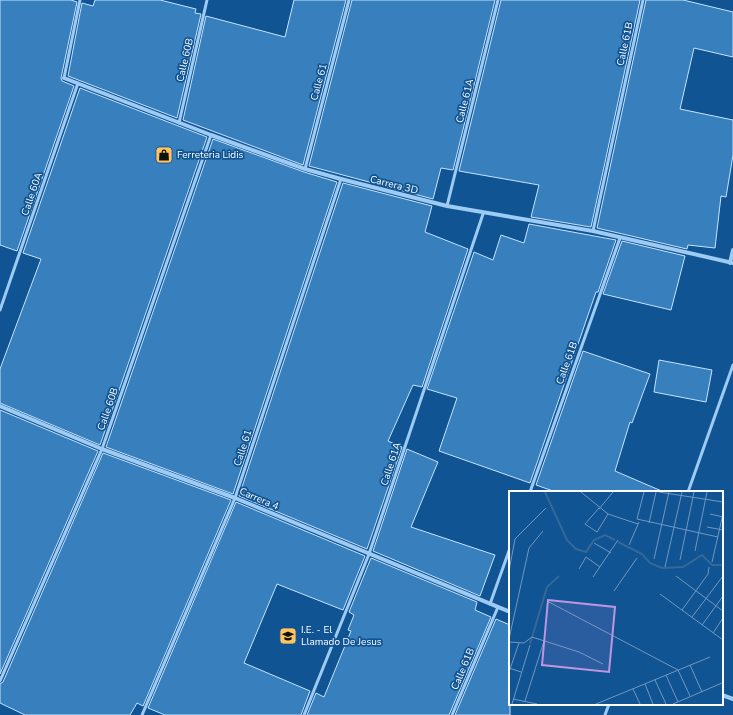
<svg xmlns="http://www.w3.org/2000/svg" width="733" height="715" font-family="'Nunito Sans',sans-serif">
	<style>
		.building { fill: #387fbd; stroke: #c5e3fe }
		.lines { fill: none; stroke-linecap: round; stroke-linejoin: round }
		.service { stroke: #9dcbf4; stroke-width: 3 }
		.minor { stroke: #9dcbf4; stroke-width: 4 }
		.labels { text-anchor: middle; dominant-baseline: central; stroke-width: 3.5; stroke-linejoin: round; paint-order: stroke }
		.street-label { font-size: 10px; fill: #fff; stroke: #105494 }
		.poi-label { font-size: 10px; fill: #fff; stroke: #105494; text-anchor: start }
		.inset-river { fill: none; stroke: #366897; stroke-width: 2 }
		.inset-road { fill: none; stroke: #7098bf; stroke-width: 1 }
		.view { fill: #bd96df; fill-opacity: 0.15; stroke: #bd96df; stroke-width: 2 }
		.inset-edge { fill: none; stroke: #fff; stroke-width: 2 }
	</style>
	<rect width="100%" height="100%" fill="#105494"/>
	<path class="building" d="M0,0H71L77,2L61,78L62,81L74,86L17,251L0,245Z
		M95,0H160L196,9L195,13L201,14L177,118L68,76L82,3L93,6Z
		M294,0H346L303,165L183,120L206,16L285,37Z
		M352,0H495L453,170L441,168L433,199L309,166Z
		M501,0H640L591,227L531,217L539,185L459,171Z
		M646,0H683L733,12V57L694,48L680,109L733,120V155L726,197L721,196L715,248L688,245L687,249L597,228Z
		M80,88L207,137L100,445L0,403V369L41,259L23,253Z
		M213,139L304,172L337,182L233,494L106,447Z
		M343,183L432,206L425,232L468,249L422,387L413,385L388,441L402,447L367,549L239,496Z
		M529,224L616,240L598,292H596L530,483L439,451L457,398L427,389L474,252L493,260L501,235L524,243Z
		M622,241L685,256L671,310L603,294Z
		M583,351L650,374L632,423L630,422L615,471L664,492H556L536,485Z
		M659,360L712,370L706,402L654,392Z
		M0,410L98,451L0,674Z
		M407,449L438,462L411,527L495,555L480,596L373,551Z
		M103,453L231,500L143,706L137,703L130,715H25L0,703V684L3,682Z
		M236,502L365,556L343,610L277,584L244,663L310,691L301,715H165L148,708Z
		M371,558L477,602L475,610L491,617L449,715H307L316,693L324,697L351,631L348,630L354,615L349,612Z
		M496,619L510,625V715H455Z"/>
	<g class="lines">
		<path class="service" d="M64,78L80,0
			M179,123L207,0
			M305,169L349,0
			M447,206L498,0
			M593,231L643,0
			M0,310L78,83
			M530,492L620,238
			M688,492L733,365
			M490,604L510,548
			M0,681L102,449L211,135
			M142,715L235,498L341,179
			M304,715L369,554L483,214
			M452,715L498,607
			M605,715L609,704"/>
		<path class="minor" d="M64,78L211,135L305,169L341,179L447,206L593,231L733,263
			M730,263L733,250
			M0,406L102,449L235,498L510,612
			M722,695L733,699"/>
	</g>
	<defs>
		<g id="shop-square" transform="scale(0.9)"><rect x="-9" y="-9" width="18" height="18" rx="4" fill="#ffc460" stroke="#105494"/><path d="M-5-2.5h2.3a2.7 3.5 0 0 1 5.4 0H5L5.5 6h-11ZM-1.5-2.5h3a1.5 2.3 0 0 0-3 0Z" fill="#111"/></g>
		<g id="school-square" transform="scale(0.9)"><rect x="-9" y="-9" width="18" height="18" rx="4" fill="#ffc460" stroke="#105494"/><path d="M0-5L7-2L0 1L-7-2ZM-4 1L0 2.5L4 1V4Q0 6-4 4Z" fill="#111"/></g>
	</defs>
	<g fill-rule="evenodd">
		<use href="#shop-square" x="164" y="155"/>
		<use href="#school-square" x="288" y="636"/>
	</g>
	<g class="labels">
		<g class="street-label">
			<text transform="translate(625 44) rotate(-78)">Calle 61B</text>
			<text transform="translate(185 60) rotate(-77)">Calle 60B</text>
			<text transform="translate(319 82) rotate(-75)">Calle 61</text>
			<text transform="translate(465 101) rotate(-76)">Calle 61A</text>
			<text transform="translate(394 185) rotate(14)">Carrera 3D</text>
			<text transform="translate(32 194) rotate(-71)">Calle 60A</text>
			<text transform="translate(567 363) rotate(-70)">Calle 61B</text>
			<text transform="translate(108 409) rotate(-71)">Calle 60B</text>
			<text transform="translate(243 448) rotate(-72)">Calle 61</text>
			<text transform="translate(391 464) rotate(-72)">Calle 61A</text>
			<text transform="translate(259 499) rotate(23)">Carrera 4</text>
			<text transform="translate(463 669) rotate(-67)">Calle 61B</text>
		</g>
		<g class="poi-label">
			<text x="177" y="155">Ferreteria Lidis</text>
			<text x="301" y="630">I.E. - El<tspan x="301" dy="12">Llamado De Jesus</tspan></text>
		</g>
	</g>
	<g transform="translate(509 491)">
		<rect width="214" height="214" fill="#105494"/>
		<path class="inset-river" d="M36,1L58,49L67,58L77,61L85,49L96,44L106,49M109,51L133,63L141,72L153,77L174,76L193,64L203,74H214M21,153L38,96L50,85"/>
		<path class="inset-road" d="M72,1L99,23L129,33M135,1L128,28L209,46M150,1L214,11M90,17L76,33L88,41L99,23M90,18L104,1M201,23L214,26M140,32L147,1M198,36L214,39M85,52L102,62M120,54L130,31M186,60L198,1M145,68L160,1M171,69L185,1M203,71L214,23M156,76L173,1M70,78L77,66L91,76M0,80L6,48L37,17M167,85L214,120M84,86L109,49M105,100L128,67M151,103L214,149M38,110L169,179L181,205M173,119L199,83L200,76M183,126L214,85M193,134L214,105M204,142L214,127M0,148L20,57L34,40M0,151L15,152L23,146L70,161L94,173M181,174L193,201M0,177L12,181M0,181L10,152M157,184L169,211M146,189L157,213M136,193L144,213M124,198L131,213M4,208L28,213M16,210L35,150M3,213L21,154M87,213L201,166M164,213L213,192"/>
		<path class="view" d="M39,109L106,116L100,181L33,174Z"/>
		<rect width="214" height="214" class="inset-edge"/>
	</g>
</svg>
